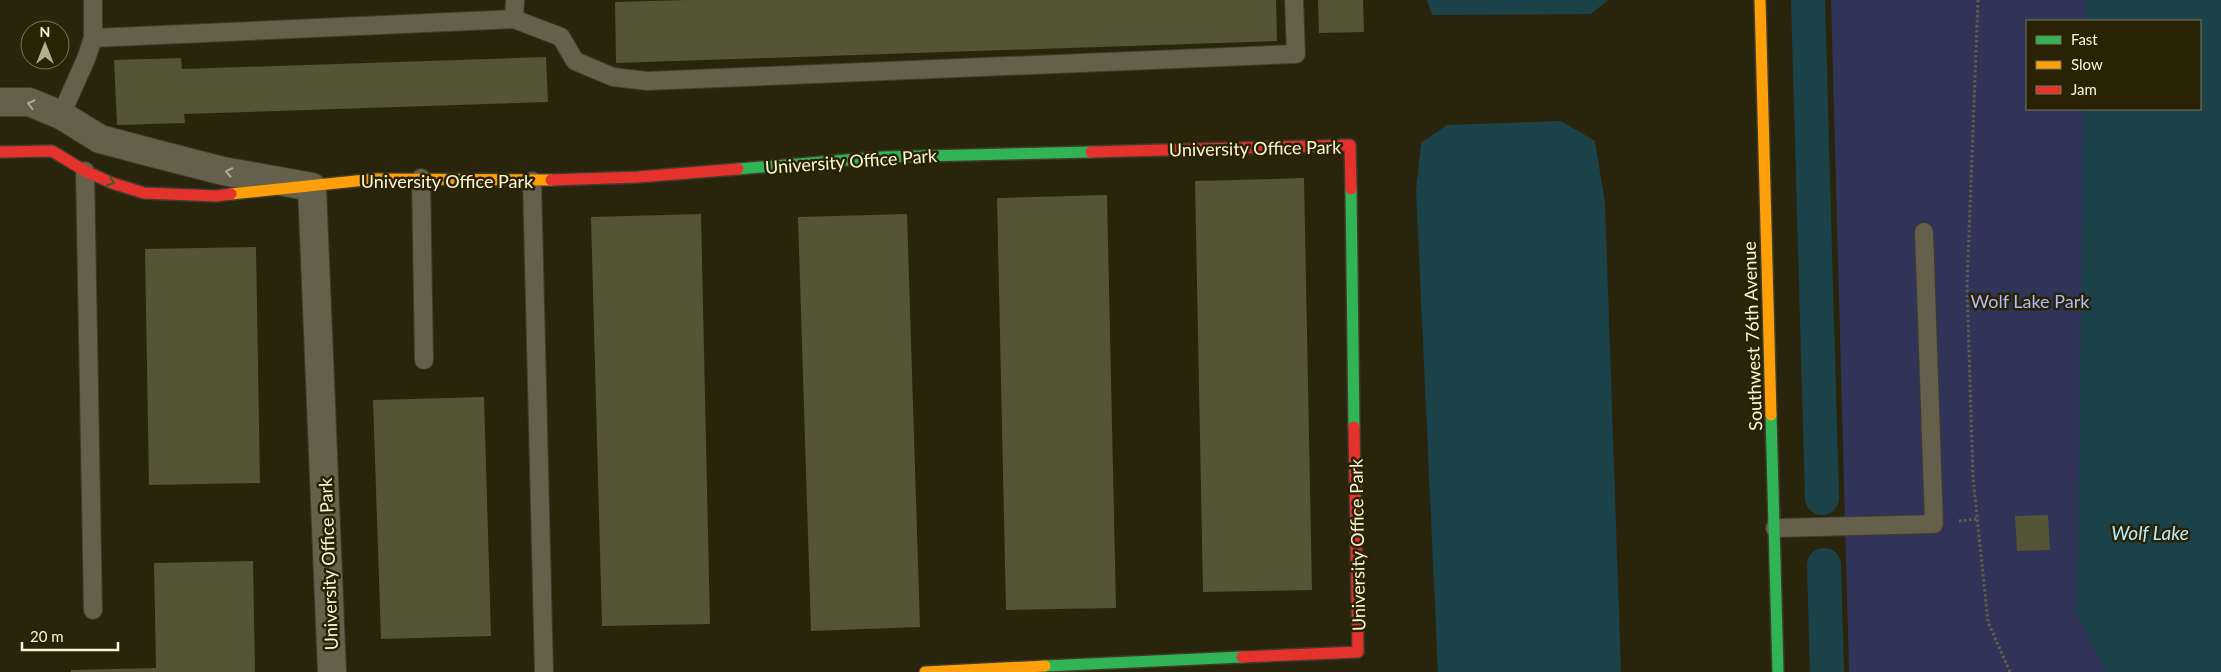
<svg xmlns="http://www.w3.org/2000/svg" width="2221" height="672" font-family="Lato,sans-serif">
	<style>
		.green { fill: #303458; fill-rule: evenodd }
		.water { fill: #1c4249 }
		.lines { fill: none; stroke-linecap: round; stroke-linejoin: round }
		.canal { stroke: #1c4249; stroke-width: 34 }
		.building { fill: #545437 }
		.lane-casing { stroke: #403c2b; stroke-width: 20 }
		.street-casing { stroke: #403c2b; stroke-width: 30 }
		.fast-casing { stroke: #403c2b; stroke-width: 14 }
		.slow-casing { stroke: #403c2b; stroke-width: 14 }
		.jam-casing { stroke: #403c2b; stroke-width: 14 }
		.path { stroke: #605d4b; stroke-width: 3; stroke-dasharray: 2.5 2.5; stroke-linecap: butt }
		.lane { stroke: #64604c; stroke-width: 18 }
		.street { stroke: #64604c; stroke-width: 28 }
		.fast { stroke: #30b455; stroke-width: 11 }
		.slow { stroke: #ff9f0a; stroke-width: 11 }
		.jam { stroke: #e5322d; stroke-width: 11 }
		.oneway { stroke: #b0ab92 }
		.oneway2 { stroke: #2c6428 }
		.labels { text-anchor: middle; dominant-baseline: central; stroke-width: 5; stroke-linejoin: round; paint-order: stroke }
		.street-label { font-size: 18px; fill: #fcf6d8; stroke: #292204 }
		.park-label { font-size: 18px; fill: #b1bafb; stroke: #292204 }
		.water-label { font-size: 19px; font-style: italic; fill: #b6eeff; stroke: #292204 }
	</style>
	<rect width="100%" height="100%" fill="#29240c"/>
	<path class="green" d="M1831,0H2221V672H1849ZM2027,21H2200V109H2027Z"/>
	<path class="water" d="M1427,0H1608L1591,14L1432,15Z
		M2086,0H2221V672H2106L2077,614L2084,109H2200V21H2086Z
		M1561,121L1595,141L1605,203L1621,672H1438L1416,190L1421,143L1447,125Z"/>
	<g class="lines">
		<path class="canal" d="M1808,0L1822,498
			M1824,565L1827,672"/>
	</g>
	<path class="building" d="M686,0H1276L1277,41L616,63L615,2Z
		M1318,0H1363L1364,32L1319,33Z
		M546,57L548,102L184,114L185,123L117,125L114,60L181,58L182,69Z
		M1304,178L1312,590L1203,592L1195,181Z
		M1107,195L1116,608L1006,610L997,198Z
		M701,214L710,624L602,626L591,217Z
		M907,214L920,627L811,631L798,217Z
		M256,247L260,483L149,485L145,249Z
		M484,397L491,636L381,639L373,400Z
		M2048,515L2050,550L2017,551L2015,516Z
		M253,561L255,672H71V670L156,668L154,563Z"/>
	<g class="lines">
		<g class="lane-casing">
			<path id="lane" d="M514,19L515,0
				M93,38L514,19L561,37L575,61L613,77L647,81L1296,54L1294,0
				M61,115L86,59L93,38V0
				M85,171L93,610
				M421,178L424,360
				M532,181L544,672
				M1775,528L1934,524L1924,232"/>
		</g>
		<g class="street-casing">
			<path id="street" d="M0,102H29L61,115L100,139L149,152L223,171L312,187L332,672"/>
		</g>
		<g class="fast-casing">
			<path id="fast" d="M738,169L882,157L1091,152
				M1351,189L1354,427
				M1771,415L1778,672
				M1045,666L1242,657"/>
		</g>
		<g class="slow-casing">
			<path id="slow" d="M1760,0L1771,415
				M231,194L375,179L551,180
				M925,672L1045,666"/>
		</g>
		<g class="jam-casing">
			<path id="jam" d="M0,152L52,151L85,171L112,183L144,193L216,196L231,194
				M1091,152L1350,145L1351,189
				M551,180L638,177L738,169
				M1242,657L1358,652L1354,427"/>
		</g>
		<path class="path" d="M1978,0L1967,286L1973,478L1988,622L2010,672
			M1959,521L1977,519"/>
		<use href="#lane" class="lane"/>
		<use href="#street" class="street"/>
		<use href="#fast" class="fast"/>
		<use href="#slow" class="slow"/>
		<use href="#jam" class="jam"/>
	</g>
	<defs><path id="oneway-chevron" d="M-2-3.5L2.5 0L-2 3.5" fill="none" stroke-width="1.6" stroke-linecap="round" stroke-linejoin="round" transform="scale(1.25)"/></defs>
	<g class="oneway">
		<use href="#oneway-chevron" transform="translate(31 104) rotate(-166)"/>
		<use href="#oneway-chevron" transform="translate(229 172) rotate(-169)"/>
	</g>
	<use class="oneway2" href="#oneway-chevron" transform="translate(111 182) rotate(21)"/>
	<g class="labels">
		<g class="street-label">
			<text transform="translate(1255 148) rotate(-1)">University Office Park</text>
			<text transform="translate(851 161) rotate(-4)">University Office Park</text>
			<text x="447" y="181">University Office Park</text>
			<text transform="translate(1752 336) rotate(-92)">Southwest 76th Avenue</text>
			<text transform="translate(1357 545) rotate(-91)">University Office Park</text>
			<text transform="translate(328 564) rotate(-92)">University Office Park</text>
		</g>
		<g class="park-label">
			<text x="2030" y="301">Wolf Lake Park</text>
		</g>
		<g class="water-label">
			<text x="2150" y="532">Wolf Lake</text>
		</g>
	</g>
	<rect x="2026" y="20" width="175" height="90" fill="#292204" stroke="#7d7759"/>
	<rect x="2036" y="36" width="25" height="8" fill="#30b455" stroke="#7d7759"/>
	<text x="2071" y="45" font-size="15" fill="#fcf6d8">Fast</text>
	<rect x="2036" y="61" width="25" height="8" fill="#ff9f0a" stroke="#7d7759"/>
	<text x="2071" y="70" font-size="15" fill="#fcf6d8">Slow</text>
	<rect x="2036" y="86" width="25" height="8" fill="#e5322d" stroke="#7d7759"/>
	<text x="2071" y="95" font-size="15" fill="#fcf6d8">Jam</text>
	<g transform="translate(45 45)"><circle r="24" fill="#292204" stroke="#7d7759"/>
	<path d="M0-4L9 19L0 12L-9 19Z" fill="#b2ac91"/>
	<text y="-8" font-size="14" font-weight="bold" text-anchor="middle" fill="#fcf6d8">N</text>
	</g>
	<path d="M22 642v8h96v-8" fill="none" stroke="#fcf6d8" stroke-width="2.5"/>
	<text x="30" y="642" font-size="15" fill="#fcf6d8" stroke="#292204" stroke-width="4" paint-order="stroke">20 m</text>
</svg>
